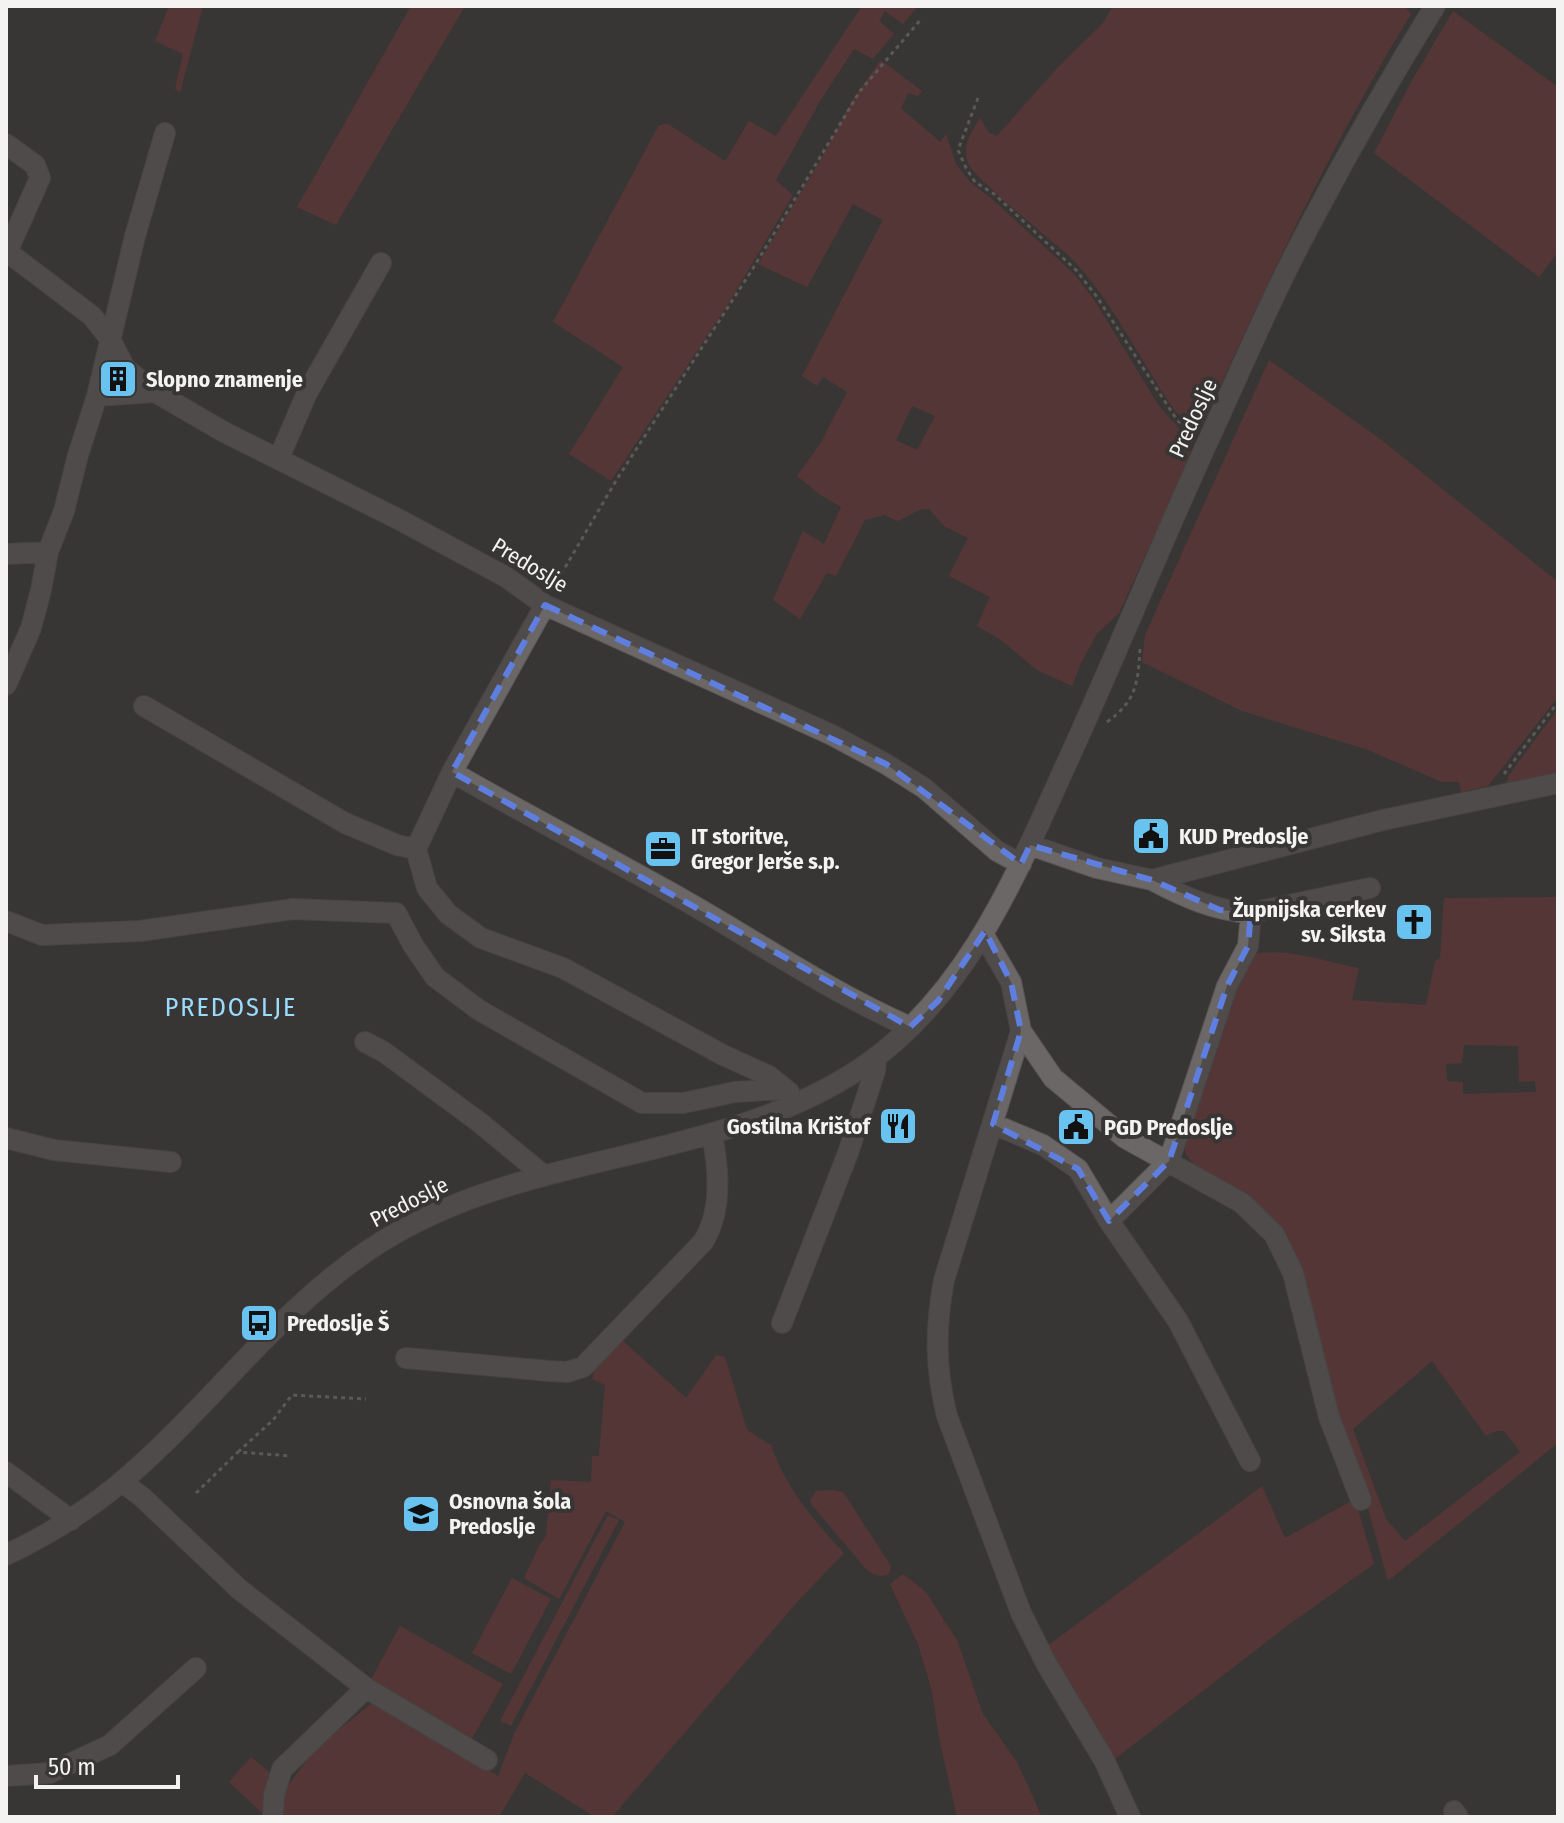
<svg xmlns="http://www.w3.org/2000/svg" width="1564" height="1823" font-family="'Fira Sans Condensed',sans-serif">
	<style>
		.green { fill: #793838; fill-rule: evenodd }
		.lines { fill: none; stroke-linecap: round; stroke-linejoin: round }
		.minor-casing { stroke: #575454; stroke-width: 22 }
		.path { stroke: #878484; stroke-width: 3; stroke-dasharray: 4 4; stroke-linecap: butt }
		.minor { stroke: #6b6767; stroke-width: 20 }
		.marked { fill: none; stroke: #5e7fe0; stroke-width: 6; stroke-dasharray: 16 10; stroke-linejoin: round }
		.labels { text-anchor: middle; dominant-baseline: central; stroke-width: 8; stroke-linejoin: round; paint-order: stroke }
		.poi-label { font-size: 22px; font-weight: bold; fill: #f5f2f2; stroke: #383535; text-anchor: start }
		.street-label { font-size: 22px; fill: #f5f2f2; stroke: #383535 }
		.quarter-label { font-size: 26px; letter-spacing: 2px; fill: #9bdbfd; stroke: #383535 }
	</style>
	<rect width="100%" height="100%" fill="#383535"/>
	<path class="green" d="M169,6H203L180,93L175,89L183,54L155,41Z
		M411,6H465L336,225L297,207Z
		M862,6H918L903,24L885,11L879,21L894,34L873,59L854,49L820,101L776,180L793,195L789,202L728,304L611,481L569,454L623,367L553,322L659,125L668,124L725,161L749,121L776,136Z
		M1113,6H1405L1411,14C1331,145 1266,284 1203,424L1195,426L1176,412C1142,364 1109,294 1068,255C1051,240 973,177 968,163C962,144 971,133 980,118L989,133L997,136L1058,67L1103,23Z
		M1453,11L1558,87V252L1539,277L1374,153L1411,82Z
		M881,60L922,91L918,96L908,93L901,108L940,142L946,134L956,164L971,183L991,198L1074,274L1093,298L1159,406L1191,442V448L1184,470L1119,613L1097,634L1081,663L1072,686L1037,670L1001,640L977,626L990,597L949,576L968,538L944,526L929,509L919,510L898,521L884,515L865,520L836,576L827,573L800,619L773,600L803,531L824,544L841,507L819,494L797,476L820,444L847,392L823,377L817,386L802,376L883,220L853,204L807,287L758,264L821,159L853,99ZM912,406L935,416L917,450L896,440Z
		M1269,360L1383,441L1558,582V697L1488,786L1461,792L1459,782H1442L1368,750L1242,711L1142,662L1145,635Z
		M1558,709V776L1506,784L1509,775Z
		M1558,897V1443L1388,1581L1364,1494L1342,1436L1303,1280L1201,1170C1189,1160 1183,1155 1184,1140L1238,977L1255,954C1287,947 1327,962 1359,968L1352,1000L1426,1005L1435,961L1440,958L1444,898ZM1464,1045L1518,1046L1519,1082L1535,1081L1536,1092L1463,1094V1082L1447,1081L1446,1064L1462,1063ZM1432,1361L1486,1436L1496,1431H1504L1520,1452L1405,1541L1386,1519L1353,1429Z
		M621,1339L686,1398L716,1355L725,1357L747,1430L771,1445C785,1487 814,1521 844,1553L799,1600L612,1817H595L525,1773L499,1817H261L262,1813L229,1782L251,1757L287,1787L315,1749L372,1703L498,1776L514,1734L625,1522L606,1511L559,1599L524,1578L539,1546L546,1536L551,1480L591,1482L592,1456H599L605,1385L592,1379L597,1363Z
		M1262,1486L1285,1538L1355,1499L1374,1564L1287,1626L1111,1762L1046,1647Z
		M832,1490L843,1492L891,1566L889,1574C879,1578 874,1575 866,1569L811,1504L810,1501L816,1491Z
		M608,1515L619,1520L511,1726L500,1721Z
		M903,1574L925,1591L957,1640L983,1714L1017,1762L1042,1817H957L939,1738L932,1691L918,1644L890,1584Z
		M512,1578L551,1599L511,1674L472,1653Z
		M400,1626L503,1684L471,1740L369,1683Z"/>
	<g class="lines">
		<g class="minor-casing">
			<path id="minor" d="M6,144L35,165L40,178L7,252
				M6,251L92,316L110,339L125,368L155,392L224,432L400,520L506,577L545,605L832,735L886,764L924,788L997,851L1021,864
				M97,396L155,392
				M279,458L307,393L381,263
				M6,554L48,552
				M6,685L31,628L41,590L48,552L64,511L78,455L97,396L135,236L165,133
				M144,706L345,823L397,845L416,849L452,772L545,605
				M452,772C528,816 606,856 682,899C758,942 830,992 910,1027
				M1030,845L1097,868L1152,880L1383,820L1558,783
				M416,849L427,888L448,914L481,938L563,968L723,1055L769,1076L789,1092
				M1152,880C1184,897 1215,911 1251,913L1248,946L1227,986L1169,1161L1109,1221L1178,1321L1250,1461
				M1251,913L1370,888
				M6,921L42,935L140,931L293,909L396,913L413,945L435,977L479,1010L642,1103H683L735,1092L784,1089
				M983,934L1011,982L1021,1031L944,1280C935,1329 935,1368 947,1416L1021,1613L1047,1665L1104,1760L1130,1817
				M1021,1031L1053,1078L1125,1138L1242,1203L1274,1234L1293,1273L1329,1417L1361,1500
				M365,1042L384,1052L479,1122L542,1174
				M993,1124L1043,1145L1078,1169L1109,1221
				M6,1138L54,1150L171,1162
				M782,1323L848,1153L875,1071L876,1057
				M406,1358L549,1371L567,1372L583,1367L703,1242C722,1212 719,1169 712,1135
				M6,1472L71,1520
				M122,1482L142,1497L239,1589L366,1688L487,1760
				M6,1555C46,1536 84,1513 119,1484C210,1408 279,1306 381,1242C528,1149 716,1165 861,1068C969,995 1017,872 1069,758C1117,653 1160,546 1208,441C1242,367 1274,291 1313,219C1351,147 1392,75 1435,6
				M6,1776L50,1773L110,1745L196,1668
				M1454,1811L1458,1817
				M273,1817L274,1795L282,1769L366,1688"/>
		</g>
		<path class="path" d="M978,98L958,150L966,168L975,182L994,194L1076,270L1097,297L1177,420L1191,431
			M553,588L617,479L752,270L860,91L922,18
			M1107,722C1136,701 1138,684 1140,649
			M1504,774L1558,702
			M238,1452L273,1420L292,1395L366,1399
			M196,1493L238,1452L291,1456"/>
		<use href="#minor" class="minor"/>
	</g>
	<path d="M0 0H1564V1823H0ZM545,605L886,764L1021,864L1030,845L1152,880L1220,910L1251,913L1248,946L1227,986L1169,1161L1109,1221L1078,1169L993,1124L1021,1031L1011,982L985,931L938,1001L910,1027L452,772Z" fill="#383535" fill-opacity=".55" fill-rule="evenodd"/>
	<path class="marked" d="M545,605L886,764L1021,864L1030,845L1152,880L1220,910L1251,913L1248,946L1227,986L1169,1161L1109,1221L1078,1169L993,1124L1021,1031L1011,982L985,931L938,1001L910,1027L452,772Z"/>
	<defs>
		<g id="building-square" transform="scale(2)"><rect x="-9" y="-9" width="18" height="18" rx="4" fill="#69c3f1" stroke="#383535"/><path d="M-4-6H4V6H1V3H-1V6H-4ZM-2.5-4.3h1.7v1.8h-1.7ZM.8-4.3h1.7v1.8H.8ZM-2.5-1h1.7V.8h-1.7ZM.8-1h1.7V.8H.8Z" fill="#111"/></g>
		<g id="civic-square" transform="scale(2)"><rect x="-9" y="-9" width="18" height="18" rx="4" fill="#69c3f1" stroke="#383535"/><path d="M-.6-6.5H3V-4.5H.6V-3L4-1V1h2V6H-6V1h2V-1L-.6-3ZM-1.2 2.5V6h2.4V2.5Z" fill="#111"/></g>
		<g id="office-square" transform="scale(2)"><rect x="-9" y="-9" width="18" height="18" rx="4" fill="#69c3f1" stroke="#383535"/><path d="M-6-3h4V-5.5h4V-3h4V5H-6ZM-1-4.5V-3h2v-1.5ZM-6 0V1H6V0Z" fill="#111"/></g>
		<g id="church-square" transform="scale(2)"><rect x="-9" y="-9" width="18" height="18" rx="4" fill="#69c3f1" stroke="#383535"/><path d="M-1.2-6h2.4v3.5h3.3v2.4h-3.3V6h-2.4V-.1h-3.3v-2.4h3.3Z" fill="#111"/></g>
		<g id="restaurant-square" transform="scale(2)"><rect x="-9" y="-9" width="18" height="18" rx="4" fill="#69c3f1" stroke="#383535"/><path d="M-5-6h1v4h1v-4h1v4h1v-4h1v5L-1.5 .5V6h-2V.5L-5-1ZM5-6V6H3V1.5H1.5Q1.5-4 5-6Z" fill="#111"/></g>
		<g id="bus-square" transform="scale(2)"><rect x="-9" y="-9" width="18" height="18" rx="4" fill="#69c3f1" stroke="#383535"/><path d="M-5-6H5V4H4V6H2V4H-2V6H-4V4H-5ZM-3.5-4V0h7V-4ZM-3.5 1.2v1.5H-2V1.2ZM2 1.2v1.5H3.5V1.2Z" fill="#111"/></g>
		<g id="school-square" transform="scale(2)"><rect x="-9" y="-9" width="18" height="18" rx="4" fill="#69c3f1" stroke="#383535"/><path d="M0-5L7-2L0 1L-7-2ZM-4 1L0 2.5L4 1V4Q0 6-4 4Z" fill="#111"/></g>
	</defs>
	<g fill-rule="evenodd">
		<use href="#building-square" x="118" y="379"/>
		<use href="#civic-square" x="1151" y="836"/>
		<use href="#office-square" x="663" y="849"/>
		<use href="#church-square" x="1414" y="922"/>
		<use href="#restaurant-square" x="898" y="1126"/>
		<use href="#civic-square" x="1076" y="1127"/>
		<use href="#bus-square" x="259" y="1323"/>
		<use href="#school-square" x="421" y="1514"/>
	</g>
	<g class="labels">
		<g class="poi-label">
			<text x="146" y="379">Slopno znamenje</text>
			<text x="691" y="836">IT storitve,<tspan x="691" dy="25">Gregor Jerše s.p.</tspan></text>
			<text x="1179" y="836">KUD Predoslje</text>
			<text x="1386" y="909" text-anchor="end">Župnijska cerkev<tspan x="1386" dy="25">sv. Siksta</tspan></text>
			<text x="870" y="1126" text-anchor="end">Gostilna Krištof</text>
			<text x="1104" y="1127">PGD Predoslje</text>
			<text x="287" y="1323">Predoslje Š</text>
			<text x="449" y="1501">Osnovna šola<tspan x="449" dy="25">Predoslje</tspan></text>
		</g>
		<g class="street-label">
			<text transform="translate(1193 418) rotate(-65)">Predoslje</text>
			<text transform="translate(530 565) rotate(31)">Predoslje</text>
			<text transform="translate(409 1202) rotate(-27)">Predoslje</text>
		</g>
		<g class="quarter-label">
			<text x="231" y="1007">PREDOSLJE</text>
		</g>
	</g>
	<rect width="1564" height="1823" fill="none" stroke="#f5f2f2" stroke-width="16"/>
	<path d="M36 1775v12h142v-12" fill="none" stroke="#f5f2f2" stroke-width="4"/>
	<text x="48" y="1775" font-size="24" fill="#f5f2f2" stroke="#383535" stroke-width="6" paint-order="stroke">50 m</text>
</svg>
